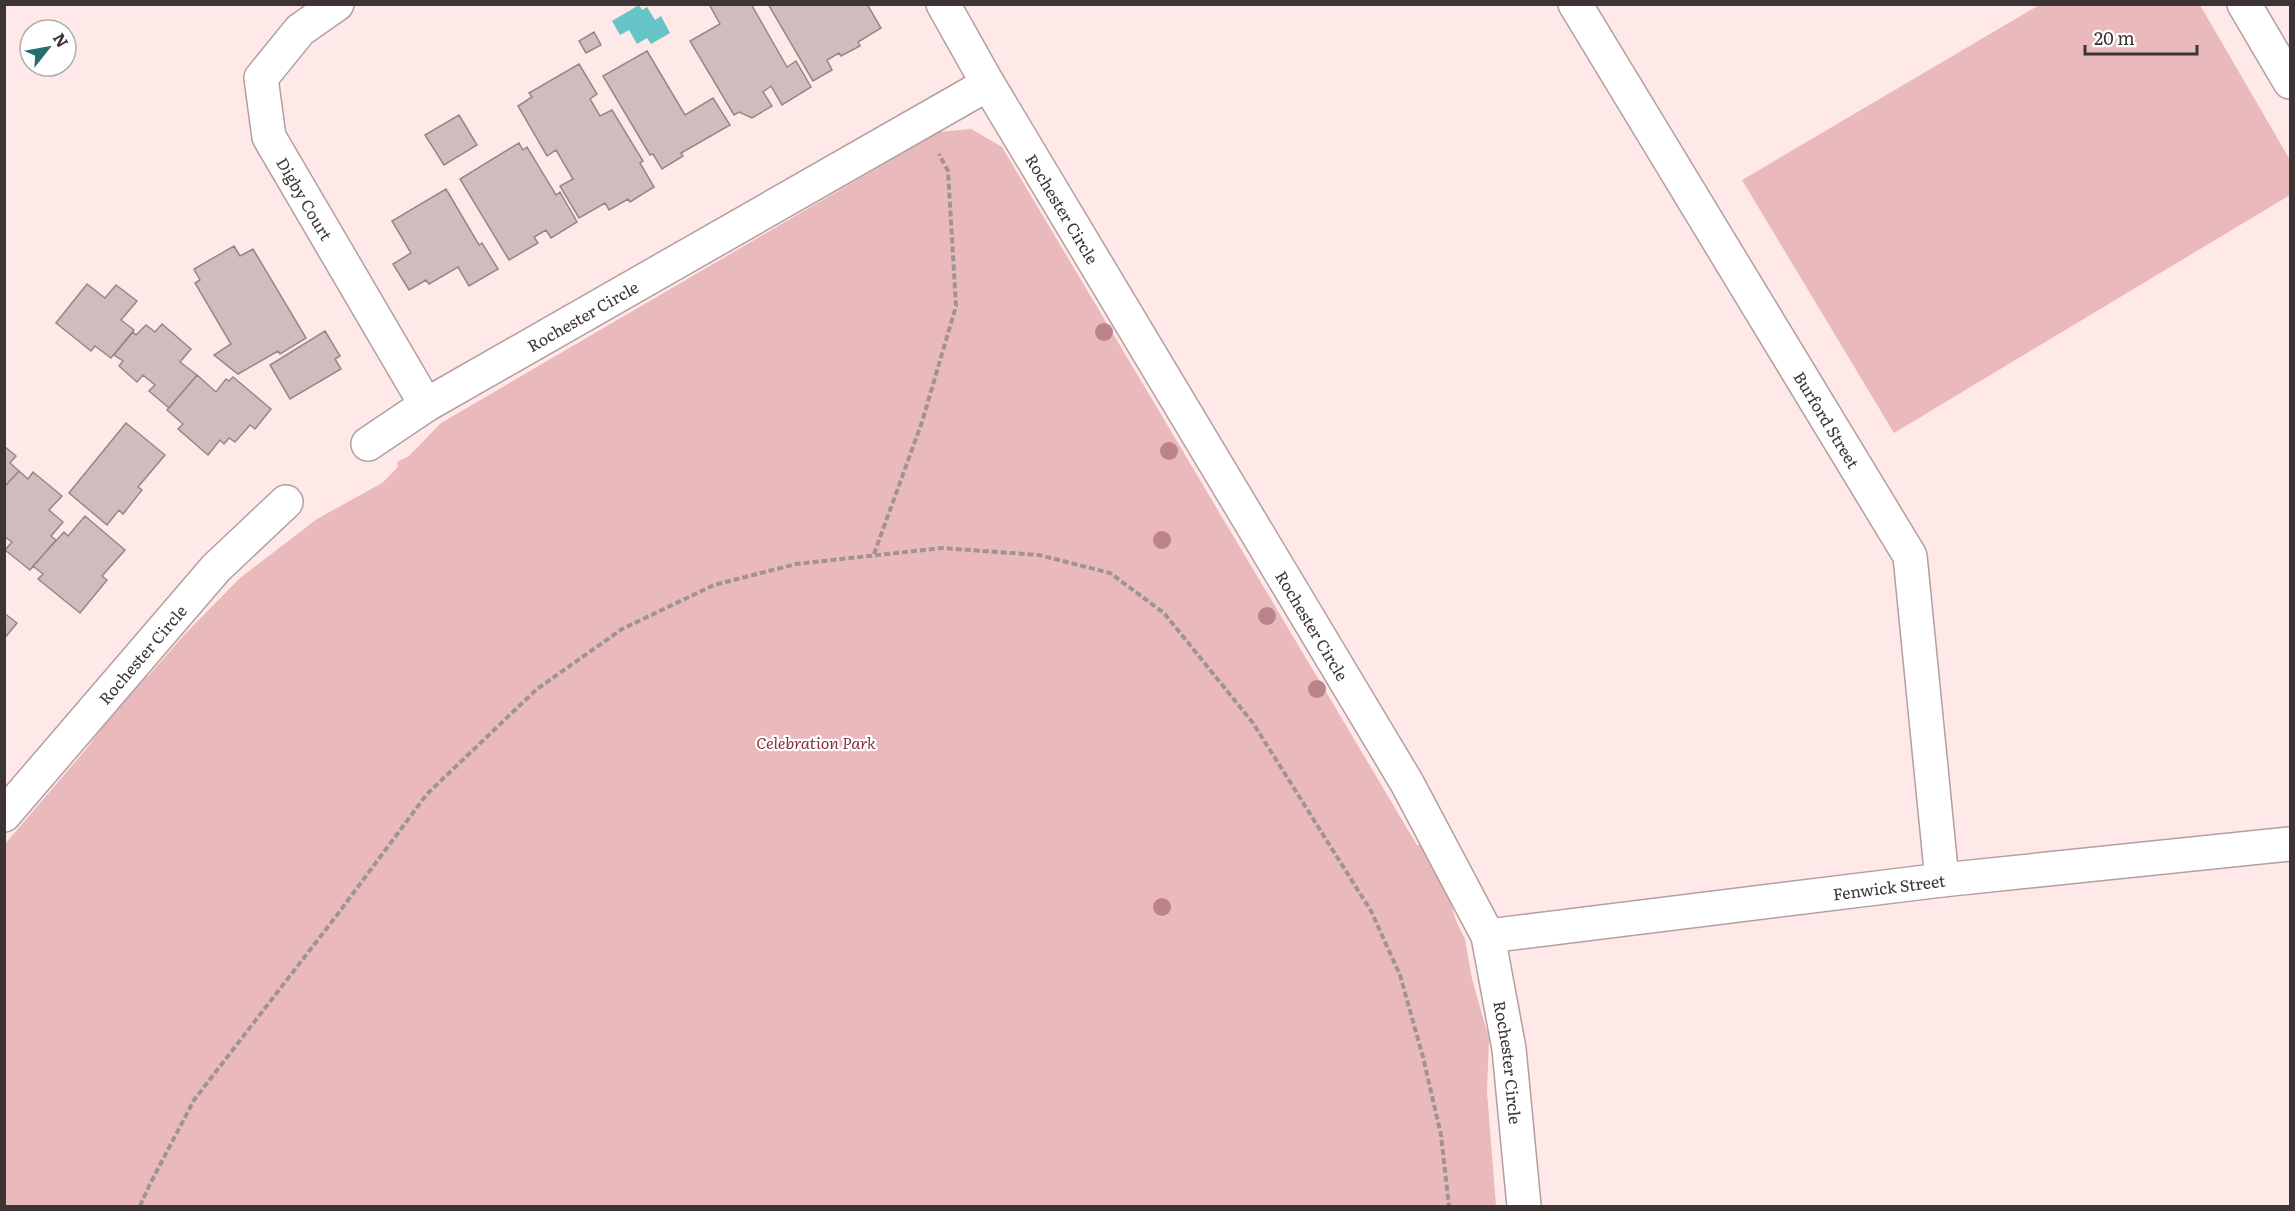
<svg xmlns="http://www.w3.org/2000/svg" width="2295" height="1211" font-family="Literata,serif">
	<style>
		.green { fill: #e9b9bb }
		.water { fill: #68c5c7 }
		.building { fill: #d1bbbc; stroke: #998586; stroke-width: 1.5 }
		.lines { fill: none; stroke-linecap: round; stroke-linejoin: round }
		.minor-casing { stroke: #b39fa0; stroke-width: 36 }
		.path { stroke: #a29393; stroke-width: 4; stroke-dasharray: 6 3; stroke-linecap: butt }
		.minor { stroke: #fff; stroke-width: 33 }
		.tree { fill: #bd838a }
		.labels { text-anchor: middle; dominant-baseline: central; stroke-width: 4.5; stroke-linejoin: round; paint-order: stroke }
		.street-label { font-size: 16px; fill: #3d3535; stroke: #fff }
		.park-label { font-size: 16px; font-style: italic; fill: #87303d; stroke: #fff }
	</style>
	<rect width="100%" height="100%" fill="#fee8e8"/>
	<path class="green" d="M2041,4L2200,5L2290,160V195L1894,433L1742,180Z
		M971,129L1002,147L1417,845H1435L1456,921L1465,939L1472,979L1489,1039L1487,1092L1496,1206H5V844L87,748L135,683L148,676L186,633L240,578L317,519L382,483L398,467L397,462L409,456L441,423L939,132Z"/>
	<path class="water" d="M639,5L642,10L647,7L655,20L661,16L670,33L651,44L647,38L637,44L629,30L620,35L612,21Z"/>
	<path class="building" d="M709,4H751L787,67L796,61L811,87L782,105L771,86L763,92L772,106L752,118L739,112L734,115L690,41L720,24Z
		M768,4H867L881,28L858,42L860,46L841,56L839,53L827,60L832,70L813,81Z
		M594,32L601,45L586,53L579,41Z
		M647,51L685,115L713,98L730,125L681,153L683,156L662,169L653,154L650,155L603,76Z
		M579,64L597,94L590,99L600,116L612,110L643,161L640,163L654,187L630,202L628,199L609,210L605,203L579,218L560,186L573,179L556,150L547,156L518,106L532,97L529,93Z
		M459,115L477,145L444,165L425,135Z
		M519,143L523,150L527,147L556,195L560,192L577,222L551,238L546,230L534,237L538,243L509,260L460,179Z
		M446,189L479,245L482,243L498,269L469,286L458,267L429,284L426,280L409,290L393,264L411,253L392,221Z
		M234,246L240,256L253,249L306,338L280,354L278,351L238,374L214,355L231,344L195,283L200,280L194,269Z
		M87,284L105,298L116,285L137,301L121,320L134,330L111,358L95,346L91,351L56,323Z
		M162,324L191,349L180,362L197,375L169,408L149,391L155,385L143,375L137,382L119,366L123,361L114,355L133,332L136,335L146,325L155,332Z
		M325,331L340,356L335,359L341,369L290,399L270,365Z
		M197,375L216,392L226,379L229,381L233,377L271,409L255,429L250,425L235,442L229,438L224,444L220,440L208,455L178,429L183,424L167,410Z
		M126,423L165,455L138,487L142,490L123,514L119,510L107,525L69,493Z
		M4,446L16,456L10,463L19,471L4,487Z
		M19,471L28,479L33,472L62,496L49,510L63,522L51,536L56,540L30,570L5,550L12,542L4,536V487Z
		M85,516L125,550L102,576L107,580L80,613L38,579L43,574L33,566L64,532L68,536Z
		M4,613L17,623L4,639Z"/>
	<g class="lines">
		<g class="minor-casing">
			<g id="minor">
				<path id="s1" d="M337,4L300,30L261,78L269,137L426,405"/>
				<path id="s2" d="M943,4L988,84L1407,783L1488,936L1509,1049L1524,1206"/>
				<path id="s3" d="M1575,4L1910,556L1942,880"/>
				<path d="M2244,4L2290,82"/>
				<path id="s4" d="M368,444L426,405L988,84"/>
				<path id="s5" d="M4,815L216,568L286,502"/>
				<path id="s6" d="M1488,936L1942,880L2290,844"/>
			</g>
		</g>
		<path class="path" d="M874,554L922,422L956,306L948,171L939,154
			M140,1206L150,1184L194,1100L337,915L427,794L537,689L622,629L714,585L796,564L942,548L1039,555L1110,573L1164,613L1253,723L1371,911L1400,975L1423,1057L1441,1135L1449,1206"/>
		<use href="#minor" class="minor"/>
	</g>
	<g class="tree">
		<circle cx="1104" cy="332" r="9"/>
		<circle cx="1169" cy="451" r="9"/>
		<circle cx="1162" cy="540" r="9"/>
		<circle cx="1267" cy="616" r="9"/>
		<circle cx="1317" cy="689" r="9"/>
		<circle cx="1162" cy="907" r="9"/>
	</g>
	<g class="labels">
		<g class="street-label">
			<text stroke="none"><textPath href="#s1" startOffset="238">Digby Court</textPath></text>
			<text stroke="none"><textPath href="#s2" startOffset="237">Rochester Circle</textPath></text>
			<text stroke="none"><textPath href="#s4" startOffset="250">Rochester Circle</textPath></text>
			<text stroke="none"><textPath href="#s3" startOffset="486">Burford Street</textPath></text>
			<text stroke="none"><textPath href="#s2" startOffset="723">Rochester Circle</textPath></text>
			<text stroke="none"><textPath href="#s5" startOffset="212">Rochester Circle</textPath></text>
			<text stroke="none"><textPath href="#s6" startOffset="404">Fenwick Street</textPath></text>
			<text stroke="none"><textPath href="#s2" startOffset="1208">Rochester Circle</textPath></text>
		</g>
		<g class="park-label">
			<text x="816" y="742">Celebration Park</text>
		</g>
	</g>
	<rect width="2295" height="1211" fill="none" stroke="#3d3535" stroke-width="12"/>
	<g transform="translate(48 48) rotate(59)"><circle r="28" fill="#ffffff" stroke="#b1aeae" stroke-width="1.5"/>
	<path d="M0-4.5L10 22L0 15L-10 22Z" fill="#236f70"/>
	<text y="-9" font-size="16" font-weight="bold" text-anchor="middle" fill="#3d3535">N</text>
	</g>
	<path d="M2085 45v9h112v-9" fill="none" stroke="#3d3535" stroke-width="3"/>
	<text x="2094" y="45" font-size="18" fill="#3d3535" stroke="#ffffff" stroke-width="4.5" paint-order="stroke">20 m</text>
</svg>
